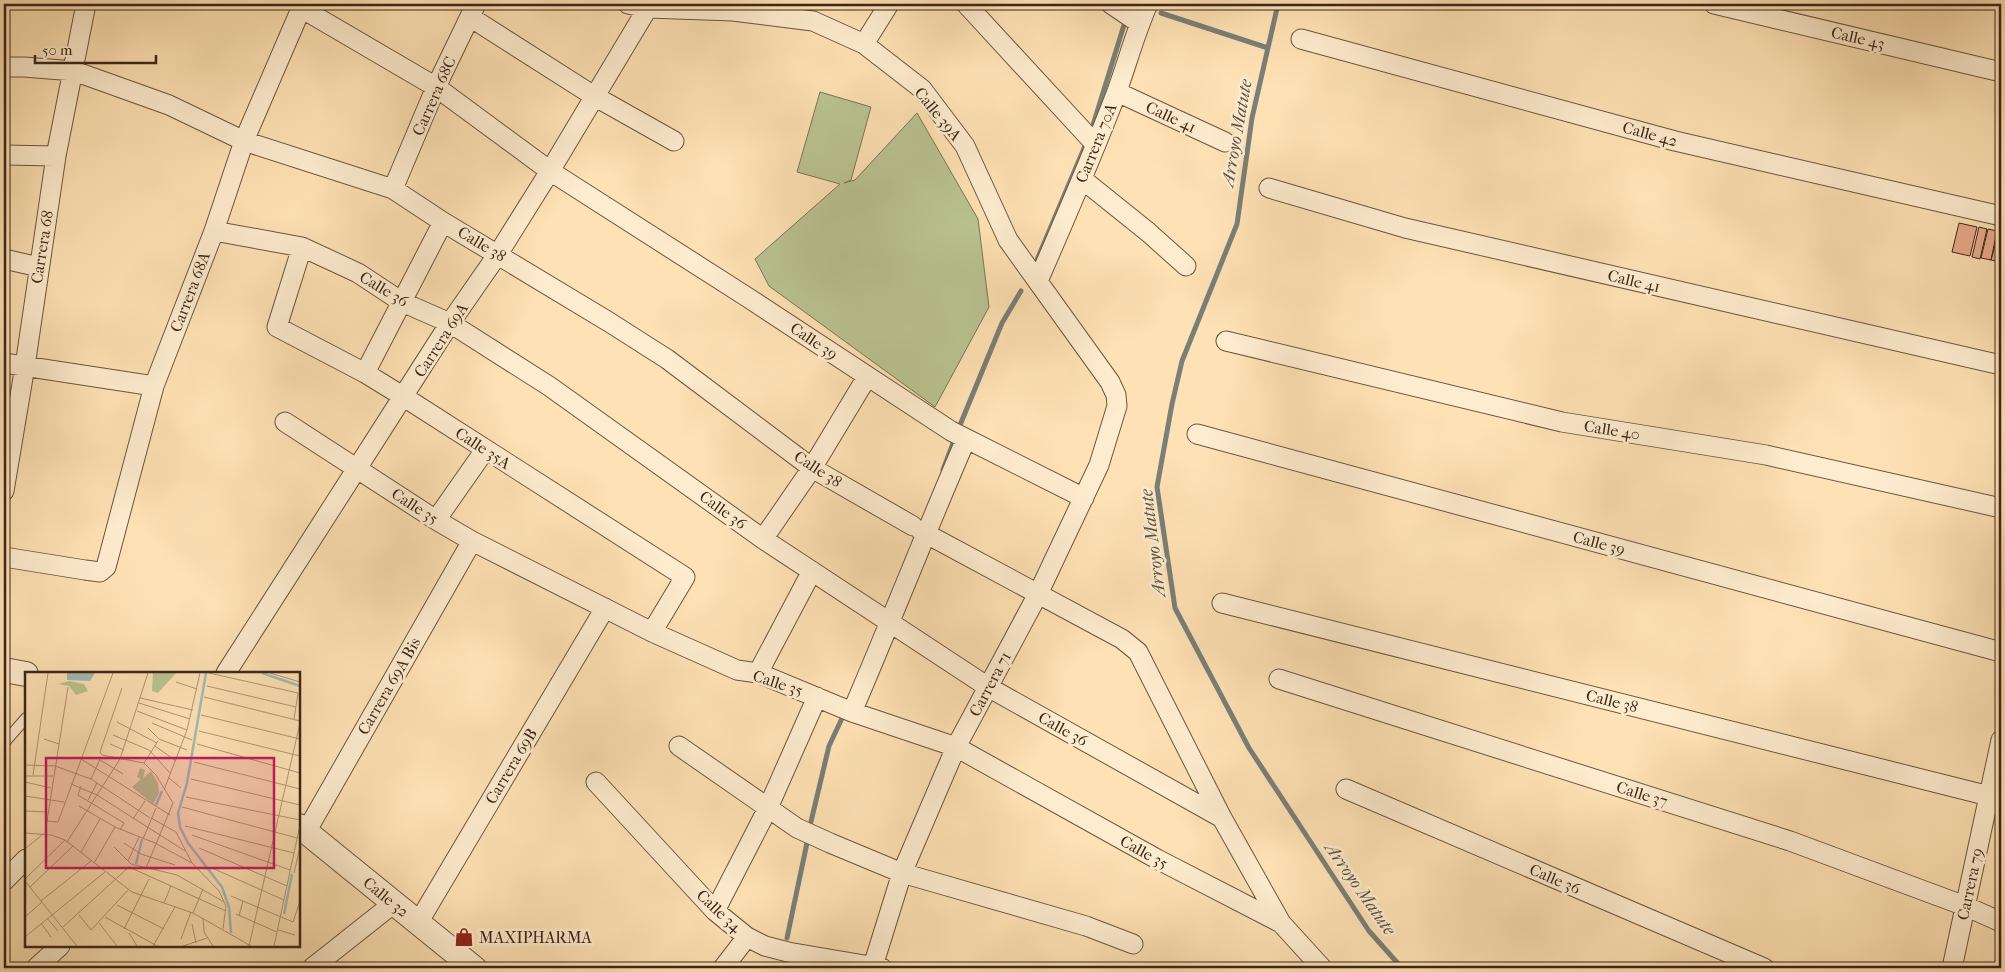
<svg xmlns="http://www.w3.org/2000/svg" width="2005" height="972" font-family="'IM FELL French Canon',serif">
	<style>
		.green { fill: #bac491; stroke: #7b7554 }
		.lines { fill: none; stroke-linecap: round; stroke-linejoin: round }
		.stream { stroke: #7a7f77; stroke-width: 5 }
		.building { fill: #eaab8d; stroke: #3c2618 }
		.service-casing { stroke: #6c553f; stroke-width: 12 }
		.minor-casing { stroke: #6c553f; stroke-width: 21 }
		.tertiary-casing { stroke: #6c553f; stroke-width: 26 }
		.service { stroke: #feecce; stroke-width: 10 }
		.minor { stroke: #feecce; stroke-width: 19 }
		.tertiary { stroke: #feecce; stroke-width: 24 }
		.labels { text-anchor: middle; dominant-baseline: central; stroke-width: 5; stroke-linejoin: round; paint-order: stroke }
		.street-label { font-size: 16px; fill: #3c2618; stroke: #feecce }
		.poi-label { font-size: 16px; fill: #3c2618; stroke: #feecce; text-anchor: start }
		.water-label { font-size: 18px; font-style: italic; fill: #5b5347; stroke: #feecce }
		.inset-river { fill: none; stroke: #a3bbb6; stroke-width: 2.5 }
		.inset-road { fill: none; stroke: #b09676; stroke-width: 1 }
		.view { fill: #c2185b; fill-opacity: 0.15; stroke: #c2185b; stroke-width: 2.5 }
		.inset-edge { fill: none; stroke: #3c2618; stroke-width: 2.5 }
	</style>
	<rect width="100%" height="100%" fill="#fee1b4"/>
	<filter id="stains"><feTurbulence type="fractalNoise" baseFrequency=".004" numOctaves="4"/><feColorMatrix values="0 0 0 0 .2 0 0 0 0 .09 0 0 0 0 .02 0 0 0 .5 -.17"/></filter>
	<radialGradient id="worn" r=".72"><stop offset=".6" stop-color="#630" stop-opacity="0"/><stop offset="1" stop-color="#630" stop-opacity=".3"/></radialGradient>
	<path class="green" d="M820,92L871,107L851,180L844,183L855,180L917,113L978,219L989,307L935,407L769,286L755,259L840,184L797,172Z"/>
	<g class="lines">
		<path class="stream" d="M1278,4L1252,118L1237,224L1182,361L1172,404L1157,487L1175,608L1249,748L1369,931L1402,968
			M1161,13L1268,48
			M1093,125L1124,25
			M1034,267L1085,146
			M958,430L1002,323L1021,291
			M943,470L955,438
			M809,830L829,746L844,714
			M787,938L808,838"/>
	</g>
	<path class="building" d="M1959,223L1977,227L1970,256L1952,252Z
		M1979,227L1987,229L1980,259L1972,257Z
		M1988,229L1997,231L1991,260L1981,258Z
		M1999,231L2001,232L2000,262L1991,260Z"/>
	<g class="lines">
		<g class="service-casing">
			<path id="service" d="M4,743L26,718"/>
		</g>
		<g class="minor-casing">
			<path id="minor" d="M628,4L648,8L733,11L813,21L864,44L922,89L965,146L1008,240L1110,382L1116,395L1117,406L1099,465L1038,594L956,747L902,873L873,966
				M966,4L1096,145
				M1111,4L1139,23
				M1714,4L2001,72
				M301,8L436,87L550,171L747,297L951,431L1084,498
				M470,17L594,96L674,141
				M1301,39L1675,141L2001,216
				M864,44L889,4
				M4,67H24L74,71L169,105L244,141L393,189L443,222L609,322L667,359L812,468L913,526
				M1117,92L1225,142
				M4,155L56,156
				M1082,179L1148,232L1186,266
				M1269,188L1405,228L2001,365
				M393,189L436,87L476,4
				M214,231L302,247L358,273L402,302L450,323L549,386L763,539L988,687L1222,818
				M302,247L277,327L365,373L404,397L685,577L652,632
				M4,259L39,267
				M1038,281C1065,219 1092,157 1116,94C1127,64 1135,33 1148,4
				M1226,341L1562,422L1766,455L2001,508
				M4,363L154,386
				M365,373L443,222
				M285,422L436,520L472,541L652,632L737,670L758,673L852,712L956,747L1157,859L1281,923
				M1197,434L2001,652
				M4,491L25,366L56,156L86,4
				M436,520L485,450
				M921,531L1122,639L1138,652L1222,818L1281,923L1322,968
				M763,539L812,468L867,377
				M4,557L85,570L100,572L106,567L154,386L214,231L244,141L303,4
				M1222,603L2001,799
				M226,673L450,323L498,254L550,171L650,4
				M758,673L812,571
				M1279,679L1790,841L1965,906L2001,922
				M852,712C891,621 927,529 966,439
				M679,746L797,828L830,843L902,873L1086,926L1133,944
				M596,782L715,911L747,937L765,946L788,952L882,968
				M1346,789L1764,968
				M306,832L472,541
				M4,881L26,859
				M715,911L768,808L817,697
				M418,923L605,608
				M36,968L60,946
				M312,968L394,903
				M723,968L747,937
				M1952,968L2001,740"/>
		</g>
		<g class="tertiary-casing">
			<path id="tertiary" d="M4,670L26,674
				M299,826L474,968"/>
		</g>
		<use href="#service" class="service"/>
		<use href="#minor" class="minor"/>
		<use href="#tertiary" class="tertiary"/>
	</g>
	<defs>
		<g id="shop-bare" transform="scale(1.5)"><path d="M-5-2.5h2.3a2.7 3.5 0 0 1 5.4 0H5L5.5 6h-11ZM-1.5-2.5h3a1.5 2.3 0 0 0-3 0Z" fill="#8f2418" stroke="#feecce" stroke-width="2.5" paint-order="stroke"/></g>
	</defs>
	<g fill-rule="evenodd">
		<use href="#shop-bare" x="464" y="937"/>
	</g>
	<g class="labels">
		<g class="street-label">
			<text transform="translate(1858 38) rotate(13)">Calle 43</text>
			<text transform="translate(434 96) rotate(-66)">Carrera 68C</text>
			<text transform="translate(938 114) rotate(51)">Calle 39A</text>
			<text transform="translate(1171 117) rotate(25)">Calle 41</text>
			<text transform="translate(1650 134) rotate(15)">Calle 42</text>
			<text transform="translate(1096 143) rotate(-68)">Carrera 70A</text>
			<text transform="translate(482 244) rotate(31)">Calle 38</text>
			<text transform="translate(42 247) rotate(-81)">Carrera 68</text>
			<text transform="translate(1634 281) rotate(13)">Calle 41</text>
			<text transform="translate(384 289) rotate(31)">Calle 36</text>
			<text transform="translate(190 292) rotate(-69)">Carrera 68A</text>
			<text transform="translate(441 340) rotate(-57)">Carrera 69A</text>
			<text transform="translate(814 341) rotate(34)">Calle 39</text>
			<text transform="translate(1612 430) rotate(9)">Calle 40</text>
			<text transform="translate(483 448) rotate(33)">Calle 35A</text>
			<text transform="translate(818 469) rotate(33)">Calle 38</text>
			<text transform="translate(415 506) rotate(33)">Calle 35</text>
			<text transform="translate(723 510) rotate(36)">Calle 36</text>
			<text transform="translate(1599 543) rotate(15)">Calle 39</text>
			<text transform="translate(778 683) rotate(18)">Calle 35</text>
			<text transform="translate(990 684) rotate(-62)">Carrera 71</text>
			<text transform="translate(389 686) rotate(-60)">Carrera 69A Bis</text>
			<text transform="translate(1612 701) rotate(14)">Calle 38</text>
			<text transform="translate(1063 729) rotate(29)">Calle 36</text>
			<text transform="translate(511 766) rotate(-59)">Carrera 69B</text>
			<text transform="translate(1642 794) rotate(17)">Calle 37</text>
			<text transform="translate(1144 852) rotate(29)">Calle 35</text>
			<text transform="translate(1555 879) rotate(23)">Calle 36</text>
			<text transform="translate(1970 884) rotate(-78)">Carrera 79</text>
			<text transform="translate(386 897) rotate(39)">Calle 32</text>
			<text transform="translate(719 911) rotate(43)">Calle 34</text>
		</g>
		<g class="poi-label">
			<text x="479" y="937">MAXIPHARMA</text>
		</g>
		<g class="water-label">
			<text transform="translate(1237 133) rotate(-80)">Arroyo Matute</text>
			<text transform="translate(1153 543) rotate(-97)">Arroyo Matute</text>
			<text transform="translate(1360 889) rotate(55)">Arroyo Matute</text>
		</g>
	</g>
	<g transform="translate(25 672)">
		<rect width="275" height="275" fill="#fee1b4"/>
		<path d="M128,1H151L133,21L127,19ZM45,9L59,12L63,19L51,23L44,14L33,12ZM115,96L120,98L118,106L126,99L133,111L134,121L128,132L107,115L116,107L112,105Z" fill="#bac491"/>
		<path d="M42,1H70L65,9L42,8Z" fill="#a3bbb6"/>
		<path class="inset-river" d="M181,1L162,111L153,141L155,155L163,171L197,215L204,235L206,261M237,1L275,14M131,133L137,119M111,192L117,167M259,242L267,202"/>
		<path class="inset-road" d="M184,1L273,21L269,47M245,1L275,10M151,10L172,17M182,14L271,35M97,16L75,80L77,83L119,91L131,103L148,131L121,196M179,25L275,49M115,26L168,38M114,31L165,47M112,39L162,58M176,43L275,67M92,50L132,71M127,51L167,68M123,56L134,67L162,78M174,59L275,84M88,63L124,78L146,102M19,67L34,72M85,72L99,78M172,72L275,101M130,74L151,89M56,87L145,143M75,88L98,102M169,90L275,117M119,91L133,69M0,93L30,94L66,107L125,146M8,103L23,1M0,104H28M144,106L156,116M66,107L75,87M166,107L275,133M0,110L26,116M46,112L72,123L160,179M56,114L53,123L99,151L95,158M139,118L162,58L175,1M0,124L39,130M161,125L275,148M63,128L72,111M54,134L90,155L130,171L167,191M157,135L272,166M0,139L22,140M126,146L151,160L167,191L194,219L201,234L198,257M108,147L120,129M21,149L33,150L88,1M160,154L269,181M0,161L26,163L40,168L107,220L168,241L226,274M20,162L43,15M167,163L265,198M118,167L131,136M42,170L95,87L123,1M99,171L116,182L150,193M89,175L106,192L152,203L199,230M174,176L262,214M0,177L18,162M56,180L75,147M103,189L114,165M69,191L90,155M104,195L201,239M187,196L259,228M269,201L275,175M0,207L40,168M0,209L52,274M5,215L48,174M206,224L268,250L275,229M16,229L66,189M139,231L146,214M92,233L139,257M168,241L178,217M211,242L252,260M54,243L66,258L103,218M214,244L218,229M0,245L17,230M80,245L132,274M22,246L33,259M178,246L179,260L188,274M16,251L26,265M74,251L92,274M167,252L171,271M38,255L105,194M99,257L124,207M253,258L270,263M104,261L112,274M0,265L80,200M156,267L166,240M128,274L150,235M158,274L182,266M224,274L275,51M249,274L275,153"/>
		<path class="view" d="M21,86H249V196H21Z"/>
		<rect width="275" height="275" class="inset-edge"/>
	</g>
	<rect width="2005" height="972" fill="none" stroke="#fee1b4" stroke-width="20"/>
	<rect x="5" y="5" width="1995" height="962" fill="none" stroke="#3c2618" stroke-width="2.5"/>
	<rect x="10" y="10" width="1985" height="952" fill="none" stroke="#3c2618"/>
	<path d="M35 55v8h121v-8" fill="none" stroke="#3c2618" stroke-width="2.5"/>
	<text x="42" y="55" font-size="15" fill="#3c2618" stroke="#feecce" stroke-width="4" paint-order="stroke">50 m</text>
	<rect width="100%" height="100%" filter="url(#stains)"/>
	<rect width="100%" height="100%" fill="url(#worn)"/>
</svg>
